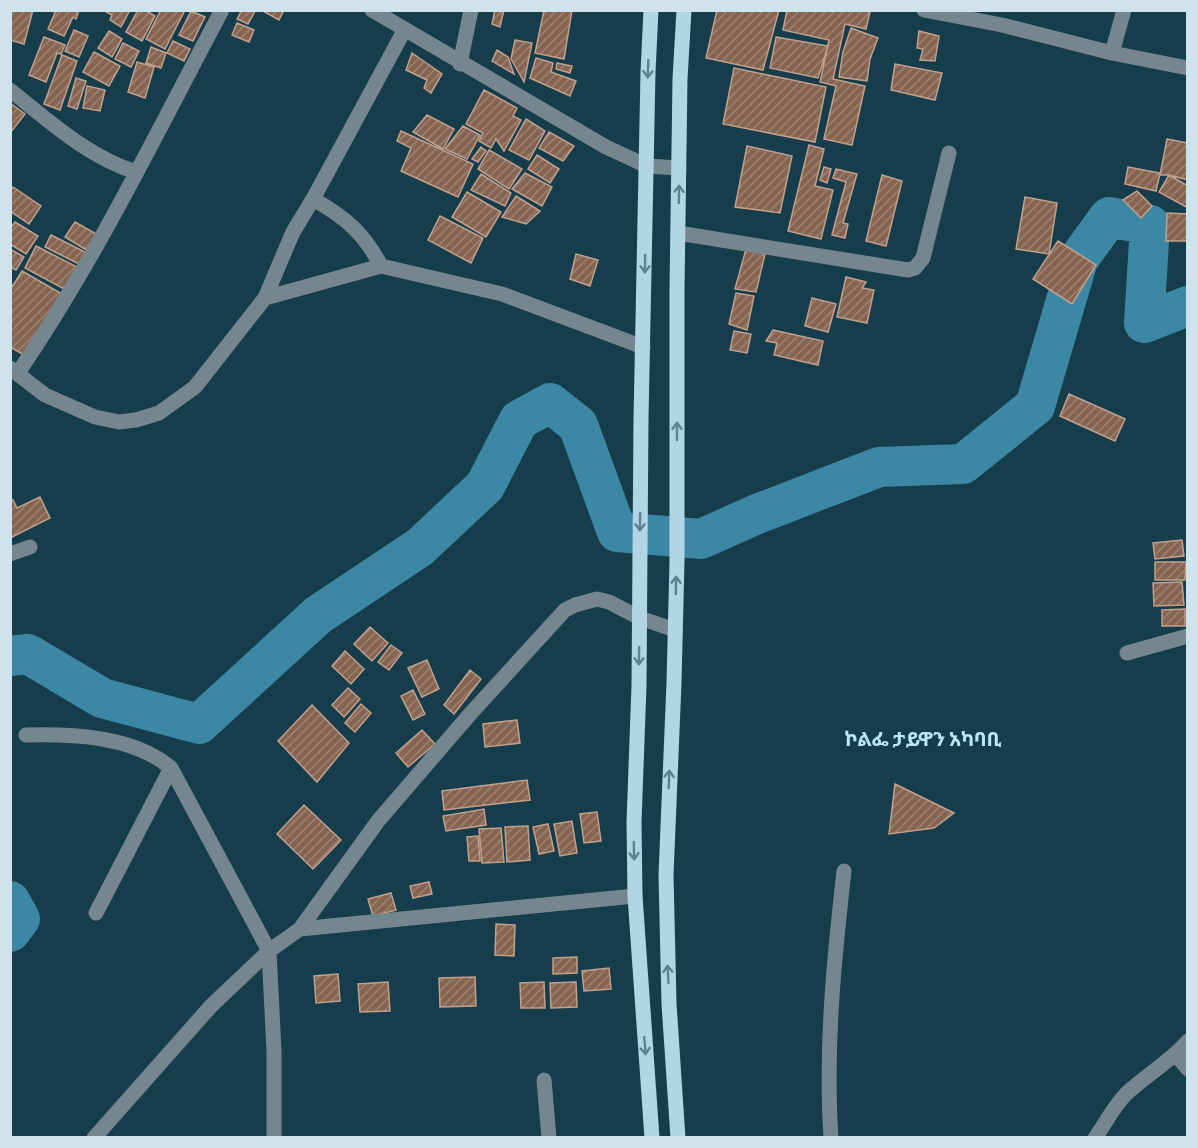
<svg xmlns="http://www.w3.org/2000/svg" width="1198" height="1148" font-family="Commissioner,'Noto Sans Ethiopic',sans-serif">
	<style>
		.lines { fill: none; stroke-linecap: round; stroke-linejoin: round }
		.river { stroke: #3c88a4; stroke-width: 40 }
		.building { fill: url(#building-hatch); stroke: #c3a08c; stroke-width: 1.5 }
		.minor { stroke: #76868e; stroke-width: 15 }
		.major { stroke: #b2d5e4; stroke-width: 15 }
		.oneway { stroke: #5c8190 }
		.labels { text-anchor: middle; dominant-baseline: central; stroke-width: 5; stroke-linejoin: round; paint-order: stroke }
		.neighbourhood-label { font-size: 20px; font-weight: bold; fill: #bce5f7; stroke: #163d4b }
	</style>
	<defs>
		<pattern id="building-hatch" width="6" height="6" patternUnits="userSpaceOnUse" patternTransform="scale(1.5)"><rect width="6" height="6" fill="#856552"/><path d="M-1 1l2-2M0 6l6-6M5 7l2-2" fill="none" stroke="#9b8273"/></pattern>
	</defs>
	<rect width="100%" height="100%" fill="#163d4b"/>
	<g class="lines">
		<path class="river" d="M10,656L28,654L102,698L199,724L318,615L420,547L485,486L519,420L550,403L578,425L617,532L701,539L757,514L879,467L963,464L1035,406L1078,260L1109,217L1150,225L1144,323L1188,306
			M10,901L20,919L10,932"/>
	</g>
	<path class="building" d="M10,10H33L24,44L10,40Z
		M56,10H79L76,19L73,17L64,36L48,29Z
		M103,10H130L121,27L110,20L112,15Z
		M138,10H145L155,16L142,41L126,32Z
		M161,10H185L165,49L146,39Z
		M242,10L255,11L248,24L237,19Z
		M261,10H284L279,20Z
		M495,10H504L500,27L492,24Z
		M544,10H572L564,59L535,53Z
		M717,10H779L763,70L706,58Z
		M787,10H862L870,12L866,29L845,24L833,79L865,86L852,145L824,139L836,86L820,82L829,40L783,30Z
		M191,11L205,17L193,41L179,35Z
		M237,23L254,30L249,42L232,35Z
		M851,28L878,38L870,59L867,81L839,77L843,52Z
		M74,30L88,36L79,57L65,51Z
		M109,31L122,39L112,57L98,48Z
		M919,31L939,36L935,61L920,60L923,49L917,48Z
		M44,37L65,45L61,54L57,53L46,82L29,75Z
		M776,37L828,46L818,78L770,68Z
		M515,40L532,43L524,82L511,59Z
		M173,41L190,49L184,61L167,53Z
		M123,43L139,51L131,67L115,59Z
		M151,47L166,53L161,68L146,63Z
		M497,50L508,57L514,74L492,61Z
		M94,52L120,66L109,86L83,72Z
		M412,53L442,74L431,93L424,88L427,80L406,70Z
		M62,55L77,61L60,110L44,104Z
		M536,58L553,63L551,72L576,81L570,96L530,78Z
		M137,62L154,67L145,98L128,92Z
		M557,63L572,66L570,73L556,69Z
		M895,64L942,73L935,100L891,90Z
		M734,68L826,87L815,142L723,124Z
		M76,78L86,81L77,109L68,106Z
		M87,86L105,90L100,111L83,108Z
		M484,90L517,108L513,116L521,120L504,151L496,139L491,148L479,141L483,133L466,124Z
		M10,103L25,114L10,133Z
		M427,115L454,129L443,149L413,132Z
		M526,119L545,131L529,160L509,150Z
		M463,126L480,135L467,159L445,149Z
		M401,131L473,164L458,197L401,171L411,148L397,141Z
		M549,132L574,146L563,161L539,148Z
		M1167,139L1188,143V180L1169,175H1160Z
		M809,145L824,149L815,186L833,190L821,239L788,231Z
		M747,146L792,156L780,213L735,207Z
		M481,147L486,151L478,162L472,159Z
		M489,150L522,169L509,189L478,169Z
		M537,155L559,169L550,183L528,169Z
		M824,167L831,169L827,183L820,180Z
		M1128,167L1160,173L1156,191L1125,184Z
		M836,169L857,174L843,223L848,224L845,238L832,235L846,182L833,178Z
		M525,173L552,187L542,206L512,189Z
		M481,174L511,193L505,206L471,190Z
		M882,175L902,181L886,246L866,241Z
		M1169,175L1188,186V208L1159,192Z
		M13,187L41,206L29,224L10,211V191Z
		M1137,191L1152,206L1141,218L1123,200Z
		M467,192L501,212L486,237L452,217Z
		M516,196L540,211L526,224L502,217Z
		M1025,197L1057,203L1049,254L1016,249Z
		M1167,213L1188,214V241H1166Z
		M440,216L483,238L471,263L428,240Z
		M15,222L38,236L26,254L10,244V229Z
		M75,222L98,235L88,251L65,237Z
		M51,235L85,252L79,264L45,247Z
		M1058,241L1096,265L1072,304L1033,279Z
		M36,246L79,268L68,291L25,268Z
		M10,249L24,257L16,270L10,267Z
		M746,249L765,254L756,292L735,289Z
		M576,254L598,260L590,286L570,279Z
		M22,271L62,294L26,356L10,347V290Z
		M846,277L866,282L862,288L874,290L867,323L837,317Z
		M736,293L754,296L747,330L729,324Z
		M812,298L836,304L828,332L805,326Z
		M773,330L823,341L818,365L774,355L777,343L766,341Z
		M734,331L751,334L747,353L730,350Z
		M1069,394L1125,419L1115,441L1060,416Z
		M40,497L50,518L10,538V501L13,500L17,508Z
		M1182,540L1184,556L1155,559L1153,543Z
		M1155,562H1186L1185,580H1155Z
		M1182,582L1184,605L1154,606L1153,583Z
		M1185,609V626H1162V610Z
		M370,627L388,643L372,661L354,644Z
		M391,645L402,653L389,670L378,662Z
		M345,651L364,669L351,684L332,666Z
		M427,660L439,689L422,697L408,668Z
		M470,670L481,679L454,714L444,705Z
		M348,688L360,699L344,717L332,705Z
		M413,690L425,714L413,720L401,696Z
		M361,704L371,713L355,732L345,723Z
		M312,705L349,743L317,782L278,741Z
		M517,720L520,743L485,747L483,724Z
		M422,730L435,744L408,767L396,753Z
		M527,780L530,800L444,810L442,791Z
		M895,784L954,813L934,828L889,834Z
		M304,805L341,840L313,869L277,834Z
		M484,809L486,825L446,831L443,816Z
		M597,812L601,841L584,843L580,814Z
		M572,821L577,853L560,856L554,824Z
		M548,824L554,851L539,854L533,827Z
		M528,826L530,860L507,862L505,827Z
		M501,828L504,862L482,863L479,829Z
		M478,836L480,861H469L467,837Z
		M429,882L432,894L413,898L410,886Z
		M391,893L396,910L373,916L368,899Z
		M496,924L515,925L514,956L495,955Z
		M577,957V973L553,974V958Z
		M609,968L611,989L584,991L582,971Z
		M338,974L340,1001L316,1003L314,976Z
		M475,977L476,1006L440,1007L439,978Z
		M388,982L390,1011L360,1012L358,984Z
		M544,982L545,1008H521L520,983Z
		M576,982L577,1007L551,1008L550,983Z"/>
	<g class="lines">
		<path class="minor" d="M372,10L606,147L647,166L679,168
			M924,10L1002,25L1112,53L1188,68
			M1112,53L1124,10
			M460,64L471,10
			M10,90C49,121 88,157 136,172
			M313,199C345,217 364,233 381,266
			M678,233L908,270L915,268L923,258L949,153
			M265,298L381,266L502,294L643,347
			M10,368L45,395L95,417L119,422L136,420L159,413L195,387L265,298L293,232L313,199L405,29
			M18,373C97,257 156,134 222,10
			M10,554L30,547
			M1127,653L1188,636
			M26,735C73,734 134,736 171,768L269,951L274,1051V1138
			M96,913L171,768
			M300,929L635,896
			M1176,1055L1188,1069
			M544,1080L549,1138
			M94,1138L211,1006L269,951L300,929L378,821L471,713L565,610L575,605L597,599L609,602L640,618L675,630
			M831,1138C825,1049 834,960 844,871
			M1095,1138C1105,1124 1114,1106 1126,1094C1146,1075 1170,1062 1188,1041"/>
		<path class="major" d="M651,10L648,72L641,419L639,686L634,822L635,896L652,1138
			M678,1138L669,1004L666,875L674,683L677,561V290L680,79L684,10"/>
	</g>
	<defs><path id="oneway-shaft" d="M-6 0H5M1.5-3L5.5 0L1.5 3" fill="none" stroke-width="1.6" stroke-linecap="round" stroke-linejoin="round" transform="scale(1.5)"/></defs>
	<g class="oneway">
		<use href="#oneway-shaft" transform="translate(648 69) rotate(92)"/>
		<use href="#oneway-shaft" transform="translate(679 194) rotate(-89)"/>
		<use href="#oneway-shaft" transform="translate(645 264) rotate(91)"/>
		<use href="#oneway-shaft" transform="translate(677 431) rotate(-90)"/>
		<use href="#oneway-shaft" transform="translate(640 522) rotate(91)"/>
		<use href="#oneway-shaft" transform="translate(676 585) rotate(-89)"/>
		<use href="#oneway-shaft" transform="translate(639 656) rotate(91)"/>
		<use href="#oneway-shaft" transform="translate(669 779) rotate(-88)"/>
		<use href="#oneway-shaft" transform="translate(634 851) rotate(89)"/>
		<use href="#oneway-shaft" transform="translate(668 974) rotate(-93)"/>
		<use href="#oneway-shaft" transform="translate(645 1046) rotate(85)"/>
	</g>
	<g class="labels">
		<g class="neighbourhood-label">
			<text x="923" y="738">ኮልፌ ታይዋን አካባቢ</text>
		</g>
	</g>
	<rect width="1198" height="1148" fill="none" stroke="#cfe3ec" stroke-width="24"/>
</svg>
